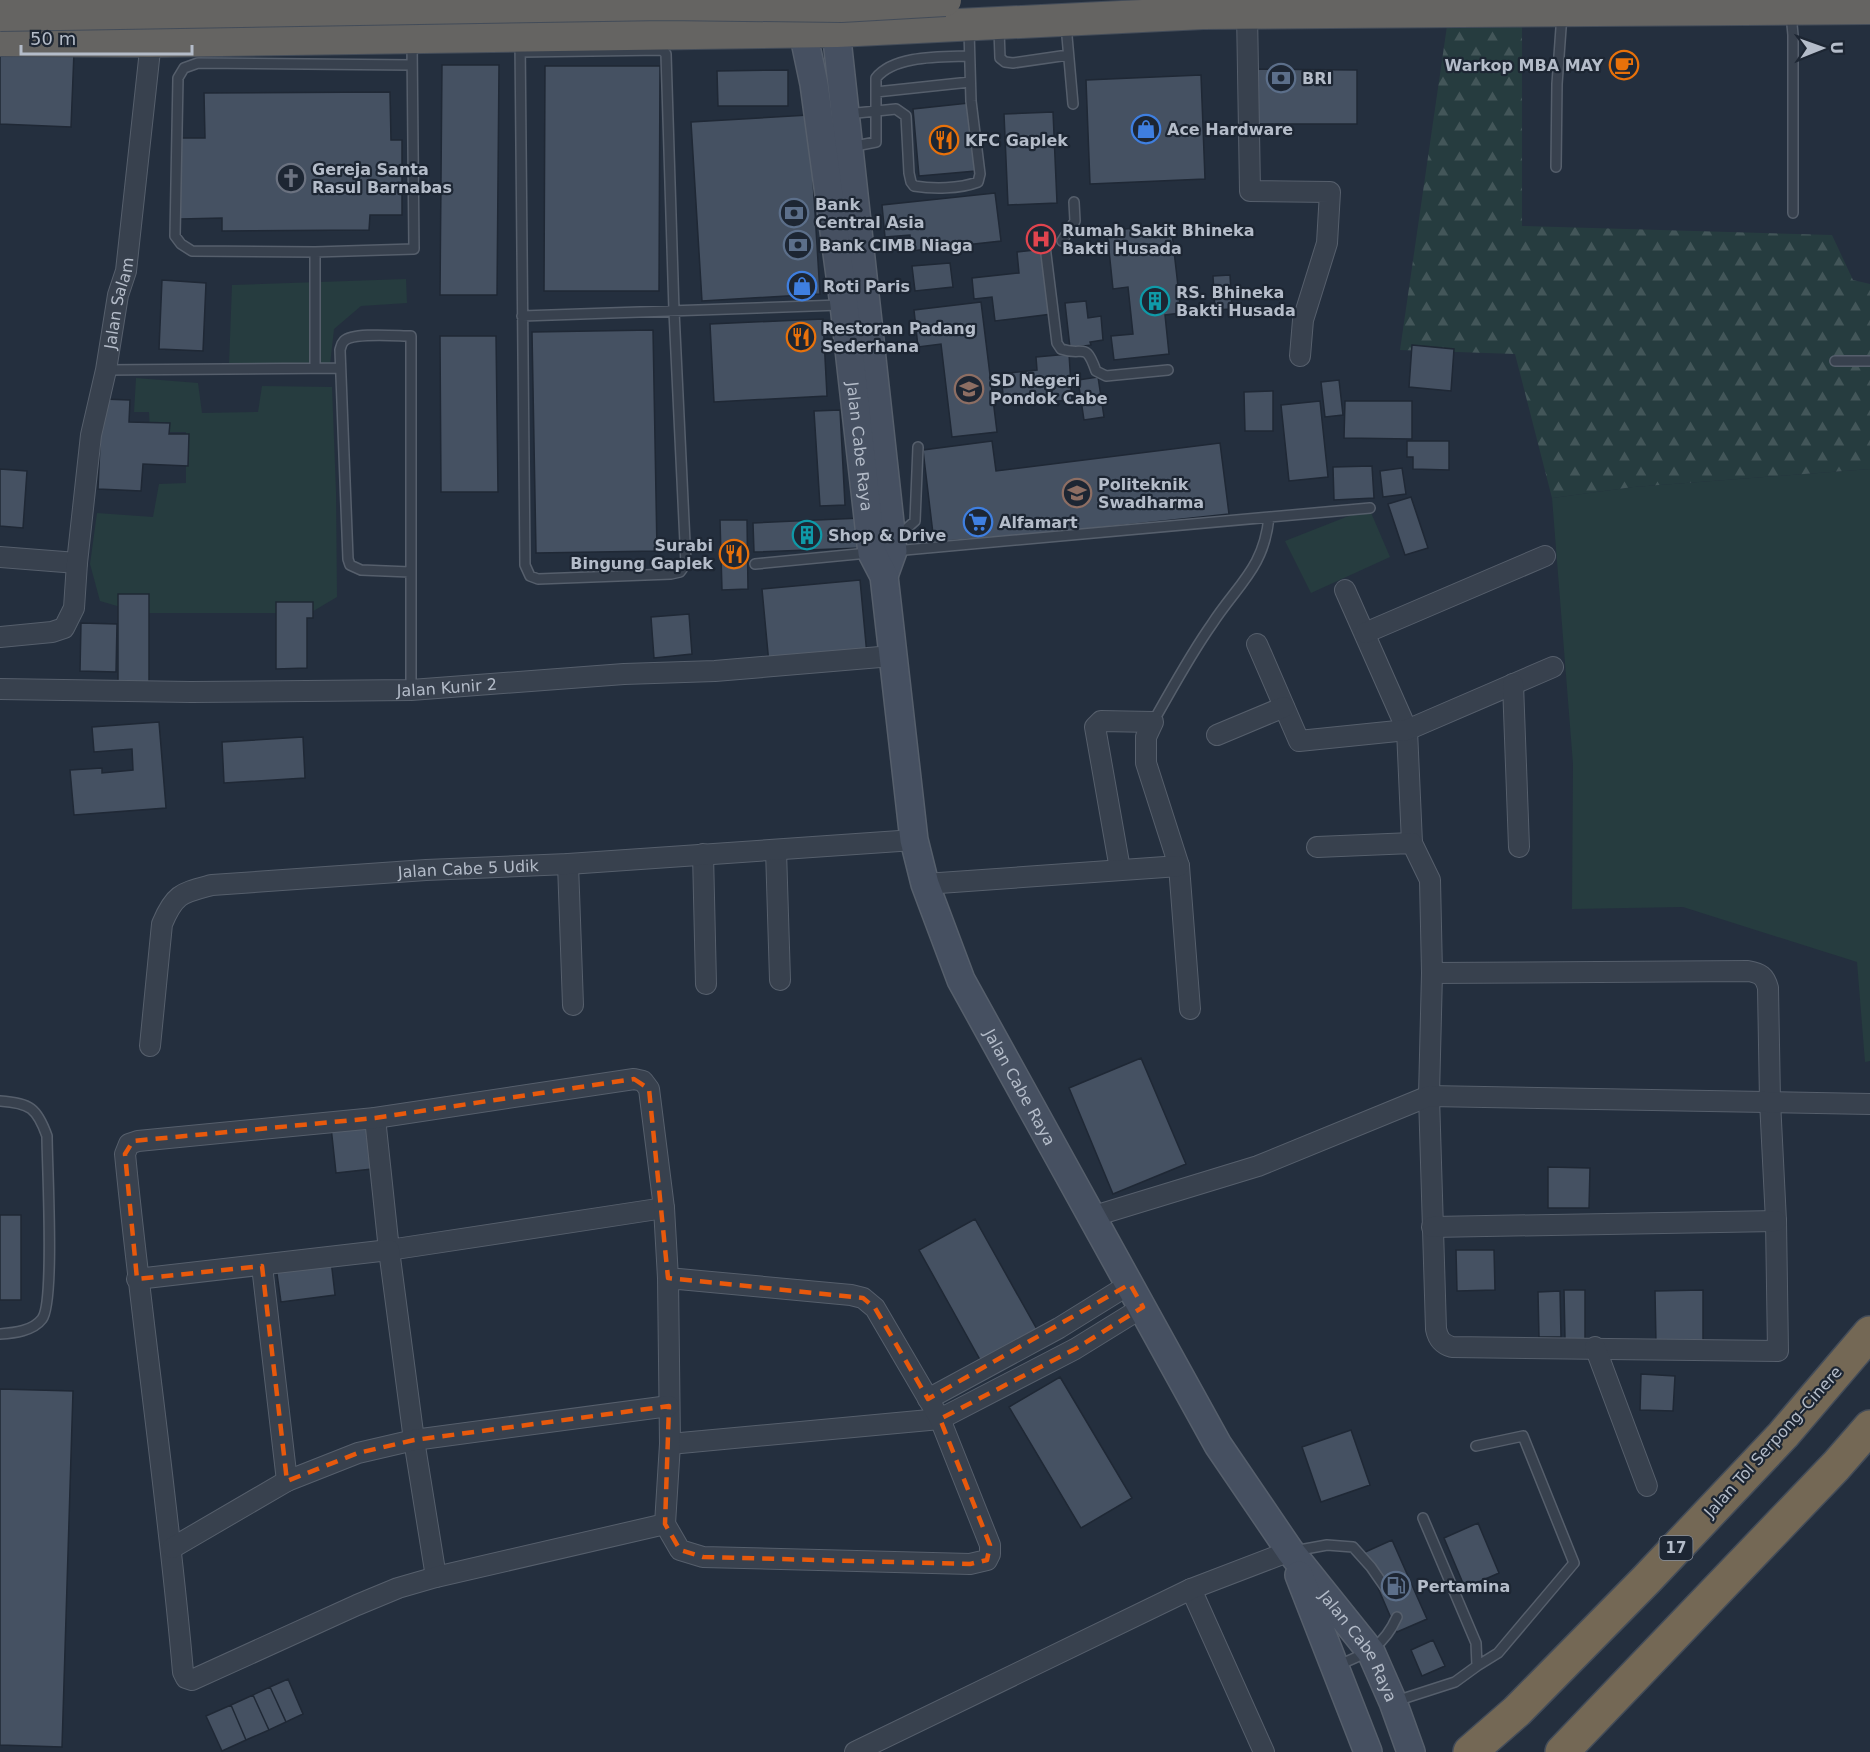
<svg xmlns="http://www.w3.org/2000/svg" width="1870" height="1752" font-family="'DejaVu Sans',sans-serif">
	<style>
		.green { fill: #263c3f }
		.forest { fill: url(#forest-firs) }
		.building { fill: #455162; stroke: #1f2835; stroke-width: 1.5 }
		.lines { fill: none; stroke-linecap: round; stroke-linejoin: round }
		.service-casing { stroke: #565f6c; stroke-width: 12 }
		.minor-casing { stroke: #565f6c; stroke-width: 22 }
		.secondary-casing { stroke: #565f6c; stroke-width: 30 }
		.trunk-casing { stroke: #434c59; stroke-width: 34 }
		.motorway-casing { stroke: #434c59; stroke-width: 36 }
		.service { stroke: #38414e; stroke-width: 9 }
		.minor { stroke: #38414e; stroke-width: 20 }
		.secondary { stroke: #465061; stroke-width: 27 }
		.trunk { stroke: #656462; stroke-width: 32 }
		.motorway { stroke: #746855; stroke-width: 33 }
		.trunk-bridge-casing { stroke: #434c59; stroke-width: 34; stroke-linecap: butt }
		.trunk-bridge { stroke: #656462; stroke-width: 32 }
		.marked { fill: none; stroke: #e8590c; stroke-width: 4.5; stroke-dasharray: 12 8; stroke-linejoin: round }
		.labels { text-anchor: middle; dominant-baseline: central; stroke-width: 4.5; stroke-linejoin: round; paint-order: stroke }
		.shield { fill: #1d2633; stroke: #878f9c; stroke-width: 1.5 }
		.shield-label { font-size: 15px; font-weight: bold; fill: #b4bcc9 }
		.poi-label { font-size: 16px; font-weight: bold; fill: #b4bcc9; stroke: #1d2633; text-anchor: start }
		.street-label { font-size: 16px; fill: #b4bcc9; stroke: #1d2633 }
	</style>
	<defs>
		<pattern id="forest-firs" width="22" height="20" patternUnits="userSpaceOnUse" patternTransform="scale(1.5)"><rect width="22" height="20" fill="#263c3f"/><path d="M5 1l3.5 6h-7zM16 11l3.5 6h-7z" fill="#435659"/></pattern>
	</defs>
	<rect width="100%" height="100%" fill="#242f3e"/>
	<path class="green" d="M406,279L407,303L361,306L334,329L330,365H229L232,285Z
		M136,378L198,383L202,413L258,412L262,386L332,387L336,492L337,597L310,613H141L100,601L90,564L97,513L153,517L159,484L186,483V432H150L149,412H134Z
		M1870,469V1061L1865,1062L1857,962L1683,907L1572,909L1573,764L1552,498L1633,487Z
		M1369,508L1390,557L1311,593L1285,541Z"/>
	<path class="forest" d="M1522,21V226L1832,235L1853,280L1870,284V469L1633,487L1552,498L1515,354L1400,350L1447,26Z"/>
	<path class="building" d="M0,49L74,52L71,127L0,124Z
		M442,65H499L497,295H440Z
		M545,66H660L659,291H544Z
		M1251,69L1357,70V124H1251Z
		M788,70V106H718L717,71Z
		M1201,75L1205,179L1090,184L1086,80Z
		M390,92L391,140H402V215H370L369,230L222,231V218L180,219V138H205L204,93Z
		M969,103L976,171L919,176L913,109Z
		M1053,112L1057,203L1008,205L1004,114Z
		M809,115L820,294L702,301L691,122Z
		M995,193L1001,241L911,251L910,235L885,237L882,205Z
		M1171,224L1181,313L1165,315L1169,354L1114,360L1111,336L1133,334L1128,287L1113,289L1107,231Z
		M1044,249L1052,314L995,321L992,297L974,299L972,278L1019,273L1017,252Z
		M950,263L953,287L915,291L912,266Z
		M1230,275L1232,309L1215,310L1213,276Z
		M162,280L206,283L203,351L159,349Z
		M1086,301L1088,318L1101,316L1103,340L1090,342L1091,345L1070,348L1065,303Z
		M981,302L997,432L952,437L941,344L918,347L914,310Z
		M823,319L827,396L714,402L710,324Z
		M653,330L657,551L536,553L532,332Z
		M440,336H496L498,492H441Z
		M1412,345L1454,349L1451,391L1409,387Z
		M1069,354L1072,400L1004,405L1001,374L1037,370L1036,357Z
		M1098,377L1104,417L1084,420L1078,380Z
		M1339,380L1343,415L1325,417L1321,382Z
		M1273,391V431H1245L1244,392Z
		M102,399L130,400L129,422L170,423L169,434H189L188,466L143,464L141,491L98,489Z
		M1320,401L1328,477L1289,481L1281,405Z
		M1345,401H1412V439L1344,438Z
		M840,410L845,505L820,506L814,411Z
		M992,441L996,471L1220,443L1229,514L1060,532L934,542L923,450Z
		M1407,441H1449V470L1413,469V457H1407Z
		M1372,466L1374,498L1334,500L1333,467Z
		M1402,468L1406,494L1383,497L1380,471Z
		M0,469L27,471L23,528L0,526Z
		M1411,497L1428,548L1405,555L1388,504Z
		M861,518V548L754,552L753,523Z
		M720,520H747L748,589L722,590Z
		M860,580L867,655L769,664L762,589Z
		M118,594H149V682H118Z
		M276,602H313V618H307V668L276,669Z
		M689,614L692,654L654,658L651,617Z
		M81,623L117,624L116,672L80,671Z
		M159,722L166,808L74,815L70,770L102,768V773L133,770L132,749L94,752L92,727Z
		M303,737L305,778L224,783L222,742Z
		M1141,1058L1186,1164L1113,1194L1069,1088Z
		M366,1122L372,1169L336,1173L331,1127Z
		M1548,1167L1590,1168L1589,1208H1548Z
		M0,1215H21V1300H0Z
		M975,1219L1039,1333L983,1365L919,1250Z
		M1456,1250H1494L1495,1290L1457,1291Z
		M331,1260L335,1295L281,1302L276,1267Z
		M1564,1290H1585V1339H1565Z
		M1703,1290V1344H1656L1655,1291Z
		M1560,1291L1561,1337H1539L1538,1292Z
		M1641,1374L1675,1376L1673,1411L1640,1410Z
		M1060,1377L1132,1498L1081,1528L1009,1407Z
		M0,1389L73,1391L62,1747L0,1745Z
		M1351,1430L1370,1485L1321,1502L1302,1447Z
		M1478,1523L1499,1573L1465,1588L1444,1538Z
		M1392,1540L1427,1619L1397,1632L1363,1553Z
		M1433,1640L1445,1666L1422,1676L1411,1650Z
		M288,1679L303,1714L286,1722L270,1687Z
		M270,1687L286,1722L269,1730L253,1695Z
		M253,1695L269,1730L246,1740L231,1705Z
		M231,1705L246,1740L222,1751L206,1716Z"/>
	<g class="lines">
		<g class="service-casing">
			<path id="service" d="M1791,14L1793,35V213
				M1066,25L1073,104
				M999,29L1000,58L1005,62L1013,63L1068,55
				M520,39L525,565L530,576L538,579L671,574L680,572L686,564L674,311L666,54L662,50L520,52
				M412,65L198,63L184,68L178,78L175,236L181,244L192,251L315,252L414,249L412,43
				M876,92L970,82
				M847,114L896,109L906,116L909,173L911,182L914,186C933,189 959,189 978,182L980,174L971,101L969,30
				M850,147L876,142V78C894,55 941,57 969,56
				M1556,167L1557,84L1562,14
				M1062,241L1075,221L1074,202
				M1045,246L1057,343L1061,349C1084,357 1085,340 1096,371L1106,376L1168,370
				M315,252V368
				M522,316L840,305
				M1835,361H1870
				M106,370L340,368
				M896,538L915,521L918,447
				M894,551L1370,508
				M755,564L868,553
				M410,572L361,570L350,565L348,559L340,350C341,347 341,344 344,341C353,332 397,336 411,336V690
				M1153,722C1172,689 1190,655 1212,624C1238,584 1264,568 1269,517
				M0,1101C30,1103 37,1108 47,1136C47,1165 55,1303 42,1319C33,1331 14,1333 0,1334
				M1476,1446L1523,1436L1574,1563L1498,1653L1477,1666
				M1294,1551L1327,1545L1353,1547L1371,1567L1387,1590
				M1336,1666C1367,1653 1383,1648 1397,1617
				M1396,1701L1455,1682L1477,1666L1476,1643L1423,1518"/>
		</g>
		<g class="minor-casing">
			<g id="minor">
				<path d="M1247,12L1250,191L1330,192L1327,243L1303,320L1300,356"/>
				<path d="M0,557L77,563"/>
				<path d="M1345,590L1407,730L1412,843"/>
				<path d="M1365,633L1545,556"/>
				<path id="s1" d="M0,637L52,632L64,628L74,608L77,563L91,435L106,370L118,295L126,271L151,41"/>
				<path d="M1257,644L1299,741L1407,730L1553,667"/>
				<path d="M1513,684L1519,847"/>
				<path id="s2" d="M0,689L191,692L411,690L624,674L715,671L892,656"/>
				<path d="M1217,735L1284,707"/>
				<path d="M1317,847L1412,843L1430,880L1432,973L1429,1096L1436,1329C1438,1339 1442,1344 1452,1347L1778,1351L1776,1221L1770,1101L1768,988C1765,976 1760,973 1748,971L1432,973"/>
				<path d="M776,850L780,980"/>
				<path d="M703,854L706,984"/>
				<path d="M568,864L573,1005"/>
				<path d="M1120,869L1095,727L1101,721L1153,722L1146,737V763L1179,866L1190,1009"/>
				<path d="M925,884L1179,866"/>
				<path id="s3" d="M150,1046L162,924C175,893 182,893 212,885L426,870L568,864L914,840"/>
				<path d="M375,1118L389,1250L664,1208"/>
				<path d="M1091,1217L1258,1166L1429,1096L1870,1104"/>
				<path d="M1432,1227L1776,1221"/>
				<path d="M262,1266L287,1481"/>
				<path d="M137,1279L389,1250L414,1440L436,1577"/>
				<path d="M1595,1347L1647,1486"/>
				<path d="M928,1399L1059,1328L1130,1284"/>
				<path d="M670,1444L940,1419L1075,1349L1143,1307"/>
				<path d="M665,1524L436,1577L398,1588L357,1605L192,1680L186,1678L183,1672C168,1499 142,1327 125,1154L129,1144L138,1141L375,1118L634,1079L643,1081L649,1089L664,1208L668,1278L670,1444L665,1524L680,1550L703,1557L970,1564L987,1560L990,1554V1545L940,1419L875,1308L863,1298L851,1295L668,1278"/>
				<path d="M172,1548L287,1481L358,1453L414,1440L669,1406"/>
				<path d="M1191,1589L1264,1752"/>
				<path d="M855,1752L1191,1589L1290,1551"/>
			</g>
		</g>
		<g class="secondary-casing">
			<g id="secondary">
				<path d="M834,12L892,541L893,551L884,576"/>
				<path id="s4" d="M799,13L814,84L844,305L872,553L884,576L914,840L925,884L961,980L1218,1445L1290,1551L1371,1652L1393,1702L1411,1752"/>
				<path d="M1299,1575L1368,1752"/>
			</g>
		</g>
		<g class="trunk-casing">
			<path id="trunk" d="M0,40L151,41L837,31L1203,13L1870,8"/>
		</g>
		<g class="motorway-casing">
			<path id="motorway" d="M1470,1752L1517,1711L1646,1580L1783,1435L1870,1333
				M1562,1752L1836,1466L1870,1427"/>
		</g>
		<use href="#service" class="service"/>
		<use href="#minor" class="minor"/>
		<use href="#secondary" class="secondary"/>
		<use href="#trunk" class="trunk"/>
		<use href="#motorway" class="motorway"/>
		<g class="trunk-bridge-casing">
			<path id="trunk-bridge" d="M0,15L665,4L841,6L945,0"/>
		</g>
		<use href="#trunk-bridge" class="trunk-bridge"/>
	</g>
	<path class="marked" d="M634,1079L649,1089L668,1278L863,1298L875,1308L928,1399L1130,1284L1143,1307L1075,1349L940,1419L990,1545L987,1560L970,1564L703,1557L680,1550L665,1524L669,1406L414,1440L358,1453L287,1481L262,1266L137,1279L125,1154L133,1141L375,1118Z"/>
	<defs>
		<g id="cafe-ring" transform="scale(1.5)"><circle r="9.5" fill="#1d2633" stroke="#e8710a" stroke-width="1.5"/><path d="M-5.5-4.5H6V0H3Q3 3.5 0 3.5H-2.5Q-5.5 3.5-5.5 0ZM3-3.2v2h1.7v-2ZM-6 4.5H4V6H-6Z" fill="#e8710a"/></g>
		<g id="bank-ring" transform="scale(1.5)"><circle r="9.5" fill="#1d2633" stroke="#5c6f8a" stroke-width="1.5"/><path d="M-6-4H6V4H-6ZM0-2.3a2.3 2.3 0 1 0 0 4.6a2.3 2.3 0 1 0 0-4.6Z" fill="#5c6f8a"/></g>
		<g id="shop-ring" transform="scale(1.5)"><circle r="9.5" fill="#1d2633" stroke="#3f7fe0" stroke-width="1.5"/><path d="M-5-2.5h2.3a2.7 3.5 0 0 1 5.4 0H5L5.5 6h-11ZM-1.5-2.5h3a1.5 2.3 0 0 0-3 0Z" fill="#3f7fe0"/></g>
		<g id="restaurant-ring" transform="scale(1.5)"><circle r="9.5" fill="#1d2633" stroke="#e8710a" stroke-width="1.5"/><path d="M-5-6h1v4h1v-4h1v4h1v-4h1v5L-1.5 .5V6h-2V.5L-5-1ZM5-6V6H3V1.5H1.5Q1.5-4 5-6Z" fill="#e8710a"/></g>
		<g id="church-ring" transform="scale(1.5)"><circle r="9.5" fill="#1d2633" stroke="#6b7280" stroke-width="1.5"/><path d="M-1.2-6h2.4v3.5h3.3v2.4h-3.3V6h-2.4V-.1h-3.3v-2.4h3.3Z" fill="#6b7280"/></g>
		<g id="hospital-ring" transform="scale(1.5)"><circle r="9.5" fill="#1d2633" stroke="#e0444e" stroke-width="1.5"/><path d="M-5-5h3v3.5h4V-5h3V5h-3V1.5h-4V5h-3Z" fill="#e0444e"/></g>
		<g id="building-ring" transform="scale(1.5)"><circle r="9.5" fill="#1d2633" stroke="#0f9aa8" stroke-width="1.5"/><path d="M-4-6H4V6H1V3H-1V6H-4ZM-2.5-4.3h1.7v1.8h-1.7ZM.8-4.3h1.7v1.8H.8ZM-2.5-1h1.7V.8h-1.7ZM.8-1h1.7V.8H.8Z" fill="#0f9aa8"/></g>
		<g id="school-ring" transform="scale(1.5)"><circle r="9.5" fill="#1d2633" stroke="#8d6e63" stroke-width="1.5"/><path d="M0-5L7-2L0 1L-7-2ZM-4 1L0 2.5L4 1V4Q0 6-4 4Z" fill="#8d6e63"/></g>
		<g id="university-ring" transform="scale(1.5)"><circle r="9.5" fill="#1d2633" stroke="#8d6e63" stroke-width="1.5"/><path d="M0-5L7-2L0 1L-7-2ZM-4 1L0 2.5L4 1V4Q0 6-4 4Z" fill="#8d6e63"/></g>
		<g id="supermarket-ring" transform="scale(1.5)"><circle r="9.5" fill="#1d2633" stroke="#3f7fe0" stroke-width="1.5"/><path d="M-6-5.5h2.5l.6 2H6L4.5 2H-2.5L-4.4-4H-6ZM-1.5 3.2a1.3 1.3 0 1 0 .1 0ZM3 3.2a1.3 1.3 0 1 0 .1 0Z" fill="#3f7fe0"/></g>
		<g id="fuel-ring" transform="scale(1.5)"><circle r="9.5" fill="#1d2633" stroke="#5c6f8a" stroke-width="1.5"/><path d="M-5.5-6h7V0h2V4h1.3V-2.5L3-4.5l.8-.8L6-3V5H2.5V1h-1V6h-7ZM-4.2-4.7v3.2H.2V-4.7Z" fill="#5c6f8a"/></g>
	</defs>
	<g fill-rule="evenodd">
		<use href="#cafe-ring" x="1624" y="65"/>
		<use href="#bank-ring" x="1281" y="78"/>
		<use href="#shop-ring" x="1146" y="129"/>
		<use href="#restaurant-ring" x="944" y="140"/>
		<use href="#church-ring" x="291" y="178"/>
		<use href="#bank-ring" x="794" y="213"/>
		<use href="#hospital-ring" x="1041" y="239"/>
		<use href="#bank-ring" x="798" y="245"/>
		<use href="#shop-ring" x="802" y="286"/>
		<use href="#building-ring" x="1155" y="301"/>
		<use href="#restaurant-ring" x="801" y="337"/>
		<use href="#school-ring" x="969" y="389"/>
		<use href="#university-ring" x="1077" y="493"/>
		<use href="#supermarket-ring" x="978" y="522"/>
		<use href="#building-ring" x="807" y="535"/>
		<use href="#restaurant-ring" x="734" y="554"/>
		<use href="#fuel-ring" x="1396" y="1586"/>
	</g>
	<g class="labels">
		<rect class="shield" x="1659.5" y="1536" width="33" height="24" rx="4.5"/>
		<g class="shield-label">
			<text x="1676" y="1548">17</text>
		</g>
		<g class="poi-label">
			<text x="1603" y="65" text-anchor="end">Warkop MBA MAY</text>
			<text x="1302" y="78">BRI</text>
			<text x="1167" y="129">Ace Hardware</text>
			<text x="965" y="140">KFC Gaplek</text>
			<text x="312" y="169">Gereja Santa<tspan x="312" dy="18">Rasul Barnabas</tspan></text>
			<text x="815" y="204">Bank<tspan x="815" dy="18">Central Asia</tspan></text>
			<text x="1062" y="230">Rumah Sakit Bhineka<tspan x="1062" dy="18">Bakti Husada</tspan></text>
			<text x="819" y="245">Bank CIMB Niaga</text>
			<text x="823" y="286">Roti Paris</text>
			<text x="1176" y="292">RS. Bhineka<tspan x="1176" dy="18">Bakti Husada</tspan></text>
			<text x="822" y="328">Restoran Padang<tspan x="822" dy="18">Sederhana</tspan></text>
			<text x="990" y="380">SD Negeri<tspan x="990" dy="18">Pondok Cabe</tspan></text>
			<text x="1098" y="484">Politeknik<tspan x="1098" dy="18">Swadharma</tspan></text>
			<text x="999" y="522">Alfamart</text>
			<text x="828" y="535">Shop &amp; Drive</text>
			<text x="713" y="545" text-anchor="end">Surabi<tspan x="713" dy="18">Bingung Gaplek</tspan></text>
			<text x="1417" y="1586">Pertamina</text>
		</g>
		<g class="street-label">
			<text stroke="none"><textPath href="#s1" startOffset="396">Jalan Salam</textPath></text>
			<text stroke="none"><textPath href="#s4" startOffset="438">Jalan Cabe Raya</textPath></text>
			<text stroke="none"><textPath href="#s2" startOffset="447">Jalan Kunir 2</textPath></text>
			<text stroke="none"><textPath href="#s3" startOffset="447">Jalan Cabe 5 Udik</textPath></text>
			<text stroke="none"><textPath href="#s4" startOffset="1107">Jalan Cabe Raya</textPath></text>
			<text transform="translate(1773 1442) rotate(-48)">Jalan Tol Serpong–Cinere</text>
			<text stroke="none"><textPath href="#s4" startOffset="1762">Jalan Cabe Raya</textPath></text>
		</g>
	</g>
	<g transform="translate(1822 48) rotate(89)" stroke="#1d2633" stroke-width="4.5" paint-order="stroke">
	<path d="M0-4.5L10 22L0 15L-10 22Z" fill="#b4bcc9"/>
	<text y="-9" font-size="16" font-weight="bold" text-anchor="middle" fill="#b4bcc9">U</text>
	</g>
	<path d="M21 45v9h171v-9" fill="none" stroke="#b4bcc9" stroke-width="3"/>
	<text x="30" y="45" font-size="18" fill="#b4bcc9" stroke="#1d2633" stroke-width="4.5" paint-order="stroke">50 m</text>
</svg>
